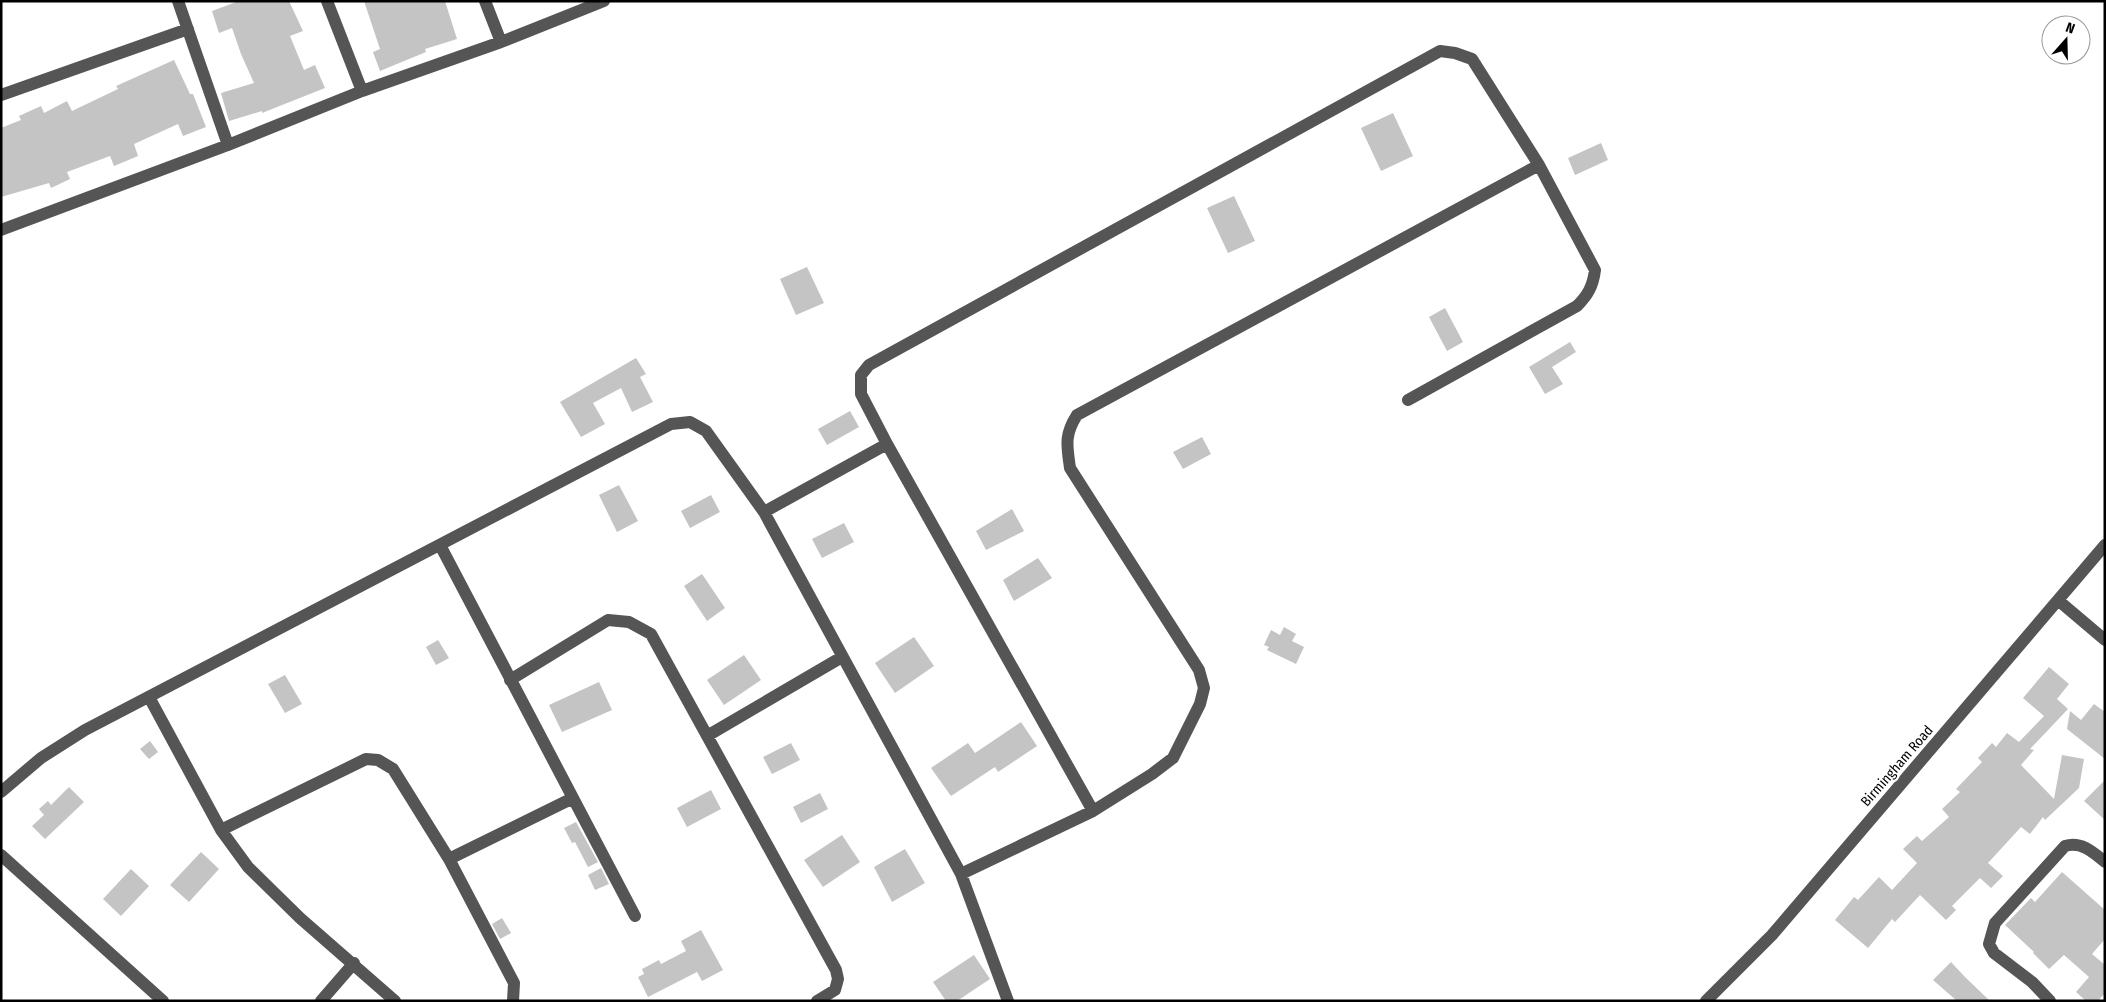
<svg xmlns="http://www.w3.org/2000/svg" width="2106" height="1002" font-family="'Fira Sans Condensed',sans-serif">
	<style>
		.building { fill: #c4c4c4 }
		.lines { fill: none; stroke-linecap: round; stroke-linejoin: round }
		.minor { stroke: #555; stroke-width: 12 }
		.labels { text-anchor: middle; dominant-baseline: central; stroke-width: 4.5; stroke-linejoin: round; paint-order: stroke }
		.street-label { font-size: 14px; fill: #000; stroke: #fff }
	</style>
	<rect width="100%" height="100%" fill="#fff"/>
	<path class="building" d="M239,1H289L303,31L290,36L304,70L315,65L325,88L262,113V111L229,121L221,93L254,83L241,54L232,28L219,33L212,11Z
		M364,1H445L457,39L425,49L426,52L380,71L373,52L380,49Z
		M174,60L190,94H193L206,127L183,136L178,124L134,144L138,156L114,166L110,156L67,172L70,179L51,188L49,183L1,197V128L21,120L19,116L41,106L44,113L67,101L72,111L118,89L116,86Z
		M1393,113L1413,156L1381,171L1361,128Z
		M1601,143L1608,160L1575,175L1568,158Z
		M1234,196L1255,241L1228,253L1207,208Z
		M807,267L824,303L796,315L780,279Z
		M1445,308L1463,342L1447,351L1429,317Z
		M1570,342L1576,352L1552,367L1563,384L1545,394L1529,367Z
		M636,358L646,374L640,377L653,402L632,412L621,388L593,403L605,424L581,437L560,402Z
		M850,411L859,427L827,445L818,429Z
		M1202,437L1211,454L1183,469L1173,452Z
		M619,485L638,521L617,532L599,495Z
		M711,495L720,512L690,528L681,511Z
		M1012,509L1024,531L986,550L976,531Z
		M844,523L854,542L822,558L812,539Z
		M1038,558L1052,578L1014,601L1003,580Z
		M702,574L725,608L707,621L684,586Z
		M1284,627L1296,634L1292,641L1304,647L1296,664L1267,650L1269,647L1264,645L1271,630L1280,635Z
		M914,637L934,666L895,693L875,663Z
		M438,640L449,658L436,665L426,647Z
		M744,655L761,680L724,705L707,680Z
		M2049,667L2069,684L2057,699L2068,709L2030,749L2034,750L2021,765L2054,799L2062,755L2084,759L2079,788L2045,820L2043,817L2030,834L2021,827L1988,863L2003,876L1991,888L1980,878L1952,906L1956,910L1946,920L1920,895L1895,922L1892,919L1868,948L1835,920L1854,897L1858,900L1879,877L1892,890L1917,863L1903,849L1917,836L1922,841L1949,817L1942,809L1960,792L1956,789L1982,762L1978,758L1992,743L1996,747L2007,733L2019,742L2044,716L2023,698Z
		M285,675L302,704L285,713L268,684Z
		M599,682L612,710L562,732L549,705Z
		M2094,704L2105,712V759L2067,729L2070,711L2081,720Z
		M1021,722L1037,746L998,772L995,767L951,796L931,768L968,743L975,753Z
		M150,741L158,752L149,759L140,749Z
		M791,743L800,760L772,774L763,757Z
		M2105,780V820L2084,801Z
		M69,787L84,802L45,839L32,826L44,815L39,809L48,801L51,805Z
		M711,790L721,809L687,827L677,808Z
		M820,793L828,809L801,823L793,807Z
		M576,822L598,862L588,867L575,842L572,843L564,828Z
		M842,835L860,862L823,887L804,860Z
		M905,849L925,883L892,902L874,867Z
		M201,852L219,869L189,902L170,885Z
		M601,868L609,884L595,890L588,875Z
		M131,869L149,886L121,916L103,899Z
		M2062,872L2105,910V939L2092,954L2105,965V993L2098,1001H2086L2076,992L2089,977L2064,955L2049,969L2033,953L2034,952L2005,925L2031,898L2035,902Z
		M502,918L511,933L500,939L492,924Z
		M701,930L723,970L702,981L697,972L648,997L638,977L644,974L642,969L659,960L661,964L686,951L681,941Z
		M974,955L990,979L957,1001H946L933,982Z
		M1951,962L1965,977L1990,1001H1957L1933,980Z"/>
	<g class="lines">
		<path class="minor" d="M178,1L228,145
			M327,1L362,91
			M485,1L501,42
			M1,95L188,29
			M1,230L228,145L362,91L501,42L604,1
			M764,512L887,444
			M440,545L635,916
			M2059,601L2105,640
			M510,680L608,620L629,622L651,634L836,970L838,979L835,990L817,1001
			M149,697L221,830L248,867L300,918L395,1001
			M707,736L842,657
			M1,792L41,758L85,730L671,424L690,422L706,431L764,512L961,874L1008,1001
			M1093,811L887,444L861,394V375L869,365L1440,51L1455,53L1472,59L1539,165L1595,270C1593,286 1588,295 1577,306L1408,400
			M221,830L366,759L378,760L393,769L449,859L514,983L513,1001
			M1,855L163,1001
			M449,859L573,798
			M961,874L1093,811L1152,774L1173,758L1200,704L1204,688L1199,670L1070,468C1067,446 1064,435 1077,415L1539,165
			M321,1001L354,963
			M1706,1001L1772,935L2105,545
			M2050,1001L2032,982L1994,953L1989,944L1995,923L2065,846C2081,841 2093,852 2105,862"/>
	</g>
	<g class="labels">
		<g class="street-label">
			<text transform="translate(1897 766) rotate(-49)">Birmingham Road</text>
		</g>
	</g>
	<rect width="2106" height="1002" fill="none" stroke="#000000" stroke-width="5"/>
	<g transform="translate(2066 40) rotate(20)"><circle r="24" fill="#ffffff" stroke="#999999"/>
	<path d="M0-4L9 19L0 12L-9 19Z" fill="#000000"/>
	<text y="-8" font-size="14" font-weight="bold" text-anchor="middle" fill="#000000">N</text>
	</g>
</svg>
